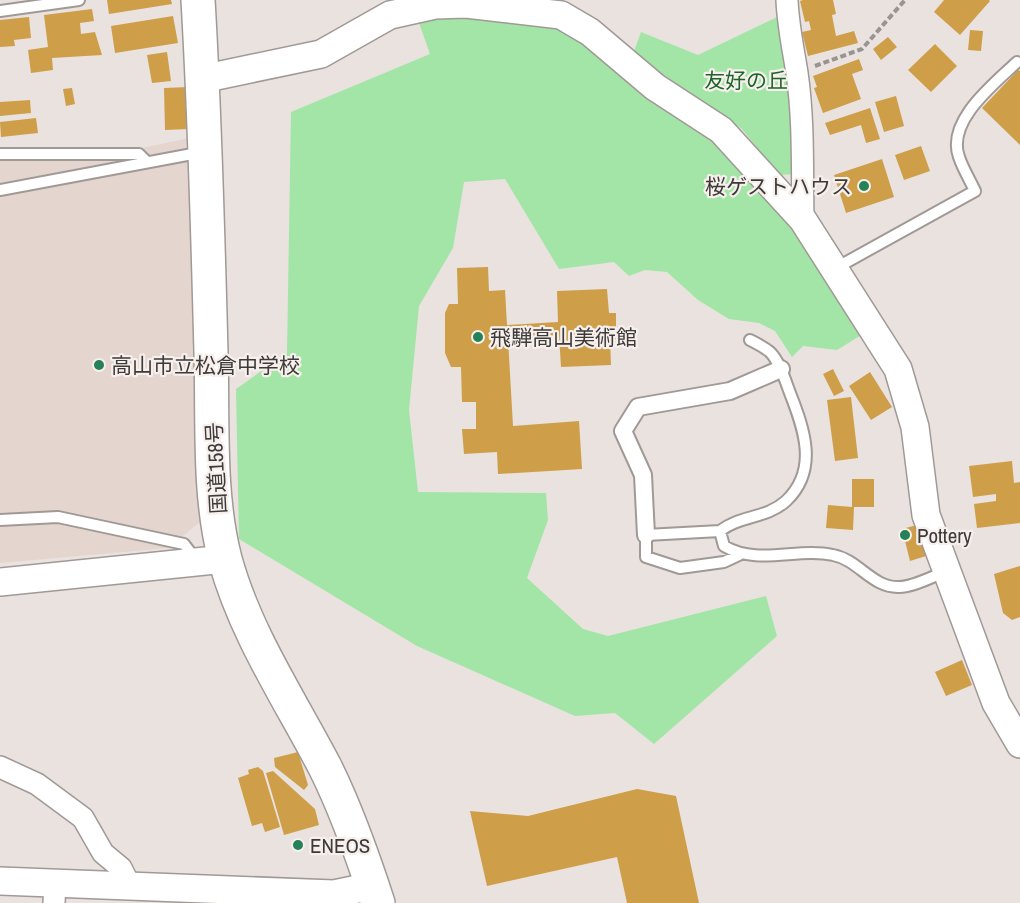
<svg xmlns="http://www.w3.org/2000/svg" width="1020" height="903" font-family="'Archivo Narrow','Noto Sans JP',sans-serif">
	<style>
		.built { fill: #e4d5cf }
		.green { fill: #a3e5a7 }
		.building { fill: #ce9e49 }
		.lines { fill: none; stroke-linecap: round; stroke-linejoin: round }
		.service-casing { stroke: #a09996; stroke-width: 14 }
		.pedestrian-casing { stroke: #a09996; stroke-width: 20 }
		.minor-casing { stroke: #a09996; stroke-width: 24 }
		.tertiary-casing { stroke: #a09996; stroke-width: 30 }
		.trunk-casing { stroke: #a09996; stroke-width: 36 }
		.path { stroke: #999492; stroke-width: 4; stroke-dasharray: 6 3; stroke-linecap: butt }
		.service { stroke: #fff; stroke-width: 10 }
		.pedestrian { stroke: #fff; stroke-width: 16 }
		.minor { stroke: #fff; stroke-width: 21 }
		.tertiary { stroke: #fff; stroke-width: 27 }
		.trunk { stroke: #fff; stroke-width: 33 }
		.poi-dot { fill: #258157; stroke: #f6efec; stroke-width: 2 }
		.labels { text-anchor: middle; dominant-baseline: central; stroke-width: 4.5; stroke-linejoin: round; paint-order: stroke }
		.park-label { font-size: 21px; fill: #1c6528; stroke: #f6efec }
		.poi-label { font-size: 21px; fill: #3d3a39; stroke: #f6efec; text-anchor: start }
		.street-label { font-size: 21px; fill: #3d3a39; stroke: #f6efec }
	</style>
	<rect width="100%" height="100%" fill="#e9e2df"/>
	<path class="built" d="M195,137L200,522L168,548L0,563V157L108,155Z"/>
	<path class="green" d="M461,11L557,26L578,36L708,137L793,230L868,331L837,350L803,346L792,357L775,331L759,323L729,319L698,300L667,272L645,270L629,276L614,262L559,269L505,179L464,182L453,248L419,306L409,410L418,492L546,493L548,520L527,578L583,629L608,636L766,596L777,636L654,744L615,713L575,716L417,646L239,539L236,389L287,353L291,112L430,54L418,20Z
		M777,17L791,81L795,174L779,175L742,129L633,54L641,32L698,55Z"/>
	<path class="building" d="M107,0H171L172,4L109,14Z
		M803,0H833L836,14L832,15L836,36L854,31L858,43L808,56L802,32L811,30L809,21L805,22L800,1Z
		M944,0H989L990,1L960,35L934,12Z
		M92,9L94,21L80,23L81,34L95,32L102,55L52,58L53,70L31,73L28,50L48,47L44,15Z
		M173,16L178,43L115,53L111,26Z
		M29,17L31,38L14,40L15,46L0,47V20Z
		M970,30L983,31L981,51L968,50Z
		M888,37L897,47L881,60L873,49Z
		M935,44L957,66L931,92L908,70Z
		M167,52L171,81L152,83L147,55Z
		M859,59L863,70L852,74L861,99L823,113L814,88L817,87L813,76Z
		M1018,70L1020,71V145L982,108Z
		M189,87L190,129L165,130L164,88Z
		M72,88L75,104L66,106L63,89Z
		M896,96L904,126L884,132L875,102Z
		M30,100L31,113L0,116V102Z
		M870,108L880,139L866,143L861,125L830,135L825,123Z
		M36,118L38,133L1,137L0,122Z
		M921,146L930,171L904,180L895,155Z
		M882,159L894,197L846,213L834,175Z
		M488,267L489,291L505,290L507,325L558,322L557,291L607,289L609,313H616V339H610L611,365L561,367L559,335L508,339L513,426L579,421L582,469L498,474L497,452L464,454L462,429H476V402H462L461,367H451L445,353V313L449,304H458L457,268Z
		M833,369L844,391L834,396L823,374Z
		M870,372L892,407L871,420L849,386Z
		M851,397L858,458L835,461L827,400Z
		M1012,461L1014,483L1020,482V523L977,528L974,504L996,501V494L973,497L969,466Z
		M852,479H874V507H854L853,530L826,528L828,505L852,507Z
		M917,525L926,556L910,561L902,529Z
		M1020,566V617L1012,620L1003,613L994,574Z
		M962,660L972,685L946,696L935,672Z
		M298,752L308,785L304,790L275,767L274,758Z
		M258,767L263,771L280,827L265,832L262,823L252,826L238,778L249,774L248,770Z
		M273,771L315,809L319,825L284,835L266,773Z
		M637,789L676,796L699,903H627L617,857L487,886L470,811L528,816Z"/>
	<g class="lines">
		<g class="service-casing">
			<path id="service" d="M0,11L79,0
				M0,154H139L146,161
				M0,190L203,152
				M834,269L975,191C970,180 963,169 959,157C946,121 994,84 1017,62
				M750,340C756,343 764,347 770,352C780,362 785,380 790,393C804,429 819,470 786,501C766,519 740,515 720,531L724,546C758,566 798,547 833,555C859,560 872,588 899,587C914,587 933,576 947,571
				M0,520L58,517L184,544L196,560
				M720,531L646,535V557L680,568L724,562L739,555"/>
		</g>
		<g class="pedestrian-casing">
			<path id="pedestrian" d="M646,535L643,475L623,431L638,407L730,391L781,369"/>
		</g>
		<g class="minor-casing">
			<path id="minor" d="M787,0C788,25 793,48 797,73C804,121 802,171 803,220
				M0,767L37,784L83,818L103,853L121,868L130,886
				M54,903L55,883"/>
		</g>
		<g class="tertiary-casing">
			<path id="tertiary" d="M202,79L321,54L390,15L435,5L466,4L561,15L590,32L655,87L721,130L803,220L898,369L915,427L926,515L996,703L1020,744
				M0,582L225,559
				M0,881L334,894L372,886"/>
		</g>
		<g class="trunk-casing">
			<path id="trunk" d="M198,0C205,118 208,235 211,353C213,420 208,494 225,559C245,633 290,700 325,767C347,811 363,857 378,903"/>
		</g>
		<path class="path" d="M815,66L862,49L905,0"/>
		<use href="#service" class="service"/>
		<use href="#pedestrian" class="pedestrian"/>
		<use href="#minor" class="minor"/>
		<use href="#tertiary" class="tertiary"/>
		<use href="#trunk" class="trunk"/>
	</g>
	<g class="poi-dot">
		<circle cx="864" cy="186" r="6"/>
		<circle cx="478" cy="337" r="6"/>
		<circle cx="99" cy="365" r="6"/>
		<circle cx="905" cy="535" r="6"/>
		<circle cx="298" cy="845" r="6"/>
	</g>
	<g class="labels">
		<g class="park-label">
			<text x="746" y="80">友好の丘</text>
		</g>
		<g class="poi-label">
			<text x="852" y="186" text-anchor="end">桜ゲストハウス</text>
			<text x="490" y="337">飛騨高山美術館</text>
			<text x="111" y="365">高山市立松倉中学校</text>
			<text x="917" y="535">Pottery</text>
			<text x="310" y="845">ENEOS</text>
		</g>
		<g class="street-label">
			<text transform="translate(216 468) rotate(-93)">国道158号</text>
		</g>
	</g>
</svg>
